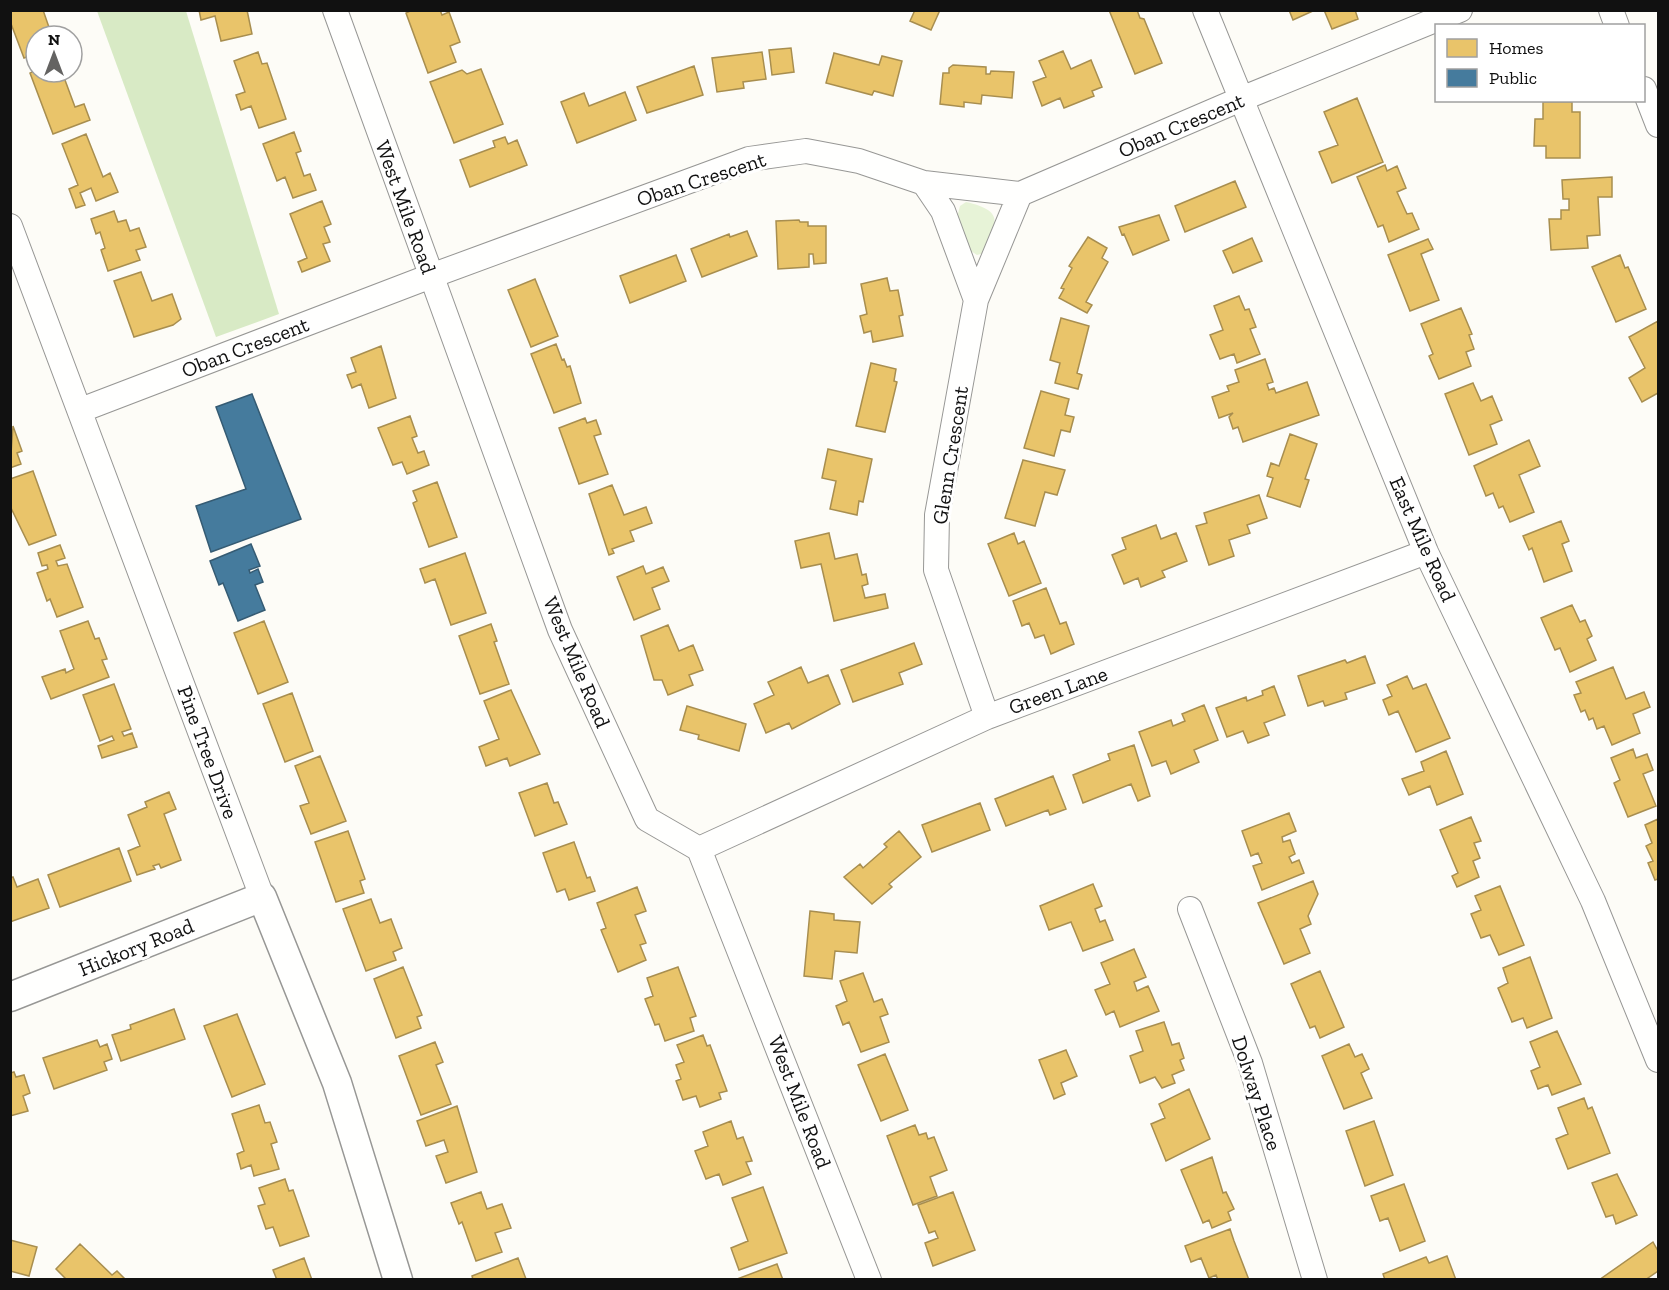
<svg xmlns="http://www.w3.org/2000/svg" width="1669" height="1290" font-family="'Zilla Slab',serif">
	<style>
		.green { fill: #e7f3d7 }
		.forest { fill: #d8eac5 }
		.homes { fill: #e9c46a; stroke: #a88e4f; stroke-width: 1.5 }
		.public { fill: #457b9d; stroke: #355b73; stroke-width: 1.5 }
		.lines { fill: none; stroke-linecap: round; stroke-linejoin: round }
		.minor-casing { stroke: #979795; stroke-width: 26 }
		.tertiary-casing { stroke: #979795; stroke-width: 31 }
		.minor { stroke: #fffffe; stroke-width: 24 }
		.tertiary { stroke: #fffffe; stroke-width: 28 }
		.labels { text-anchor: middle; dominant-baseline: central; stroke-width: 6; stroke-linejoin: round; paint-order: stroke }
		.street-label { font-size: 21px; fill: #111; stroke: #fff }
	</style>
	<rect width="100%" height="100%" fill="#fdfcf7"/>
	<path class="green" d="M966,202C1005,211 997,222 984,253L977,255L971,251L956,221L960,206Z"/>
	<path class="forest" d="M97,11H186L279,314L216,337Z"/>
	<path class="homes" d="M10,10H43L52,36H36V54L24,58L10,21Z
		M199,10H247L252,34L221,41L215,16L201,20Z
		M412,10H440L442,15L449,12L460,42L450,46L456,62L428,73L406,13Z
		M915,10H940L931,30L910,21Z
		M1109,10H1137L1140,18L1144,19L1162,63L1135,74Z
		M1289,10H1315L1293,20Z
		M1324,10H1355L1358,19L1332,29Z
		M791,48L794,72L772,75L769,50Z
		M1063,51L1071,69L1091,60L1102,87L1092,91L1094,96L1064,108L1060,98L1042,106L1033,82L1046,77L1039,61Z
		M258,52L262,64L267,63L286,119L259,128L251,106L241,110L236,95L245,92L234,61Z
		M762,52L766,79L743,82L744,88L717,92L712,58Z
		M834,53L879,65L882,56L902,61L893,96L874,91L872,95L826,83Z
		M953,65L986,67V74H990L991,71L1014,72L1012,98L982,95L981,104L964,102V107L940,104L943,73H949V68Z
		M694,66L703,95L647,113L637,87Z
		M481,69L503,124L454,143L430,82L462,70L467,74Z
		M36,70L62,72L75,107L84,104L90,120L53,134L30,73Z
		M625,92L636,120L577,143L561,102L584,93L589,106Z
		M1357,98L1383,162L1332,183L1319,152L1338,145L1324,112Z
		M1543,102H1572V112H1580V158H1546V146H1534L1535,119H1543Z
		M294,132L301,151L296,153L304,176L310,174L316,190L293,198L285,177L277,181L263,144Z
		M86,134L103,177L110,173L118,192L96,201L91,188L80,193L85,205L76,208L69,189L78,185L62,144Z
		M505,137L508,144L517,140L527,165L470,187L460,160L495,147L493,141Z
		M1385,165L1387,171L1397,166L1406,188L1397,192L1407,214L1412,213L1419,229L1389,242L1383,225L1378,227L1357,177Z
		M1612,177V197H1598L1600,235L1587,236L1588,248L1551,250L1549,219H1561V210H1569V199H1563L1562,180Z
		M1235,181L1246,207L1185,232L1175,206Z
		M322,201L331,224L324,227L330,242L323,244L330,261L302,272L298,262L307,258L290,214Z
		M114,211L118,222L126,220L130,231L139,228L146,247L136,250L140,260L108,271L101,250L105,248L100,232L96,234L91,219Z
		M1159,215L1169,240L1133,255L1124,234L1122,235L1119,227Z
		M799,220L800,222H808V226H826V263L814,264L813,254H809V267L778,269L776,221Z
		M747,231L757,256L702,277L691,249L729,234L730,237Z
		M1088,237L1107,248L1102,258L1108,262L1086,302L1092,305L1087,313L1059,298L1064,289L1061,288L1072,268L1069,266Z
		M1252,238L1262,261L1233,273L1223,251Z
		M1428,239L1433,249L1421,254L1439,300L1410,311L1388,255Z
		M676,255L686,281L630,303L620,276Z
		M1620,255L1625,268L1628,267L1646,309L1616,322L1592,267Z
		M141,272L152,301L172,294L181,319L173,325L134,337L114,281Z
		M887,278L890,291L898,290L903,315L899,316L903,336L873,342L871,331L864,333L860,316L867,314L861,284Z
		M535,279L558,336L531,347L508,290Z
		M1239,296L1245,310L1249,309L1256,327L1250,329L1260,354L1237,363L1234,354L1220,359L1210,335L1223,330L1214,306Z
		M1461,308L1472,334L1469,335L1474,349L1466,352L1471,366L1439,379L1429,356L1433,354L1421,324Z
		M1061,318L1089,326L1077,373L1082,375L1078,389L1055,383L1060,363L1050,360Z
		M1658,321V393L1642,402L1629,378L1645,368L1629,337Z
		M556,344L562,360L564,359L567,367L570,366L581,403L554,413L531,354Z
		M381,346L396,398L369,408L361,384L352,388L347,375L356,372L351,358Z
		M1265,359L1273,382L1267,384L1269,390L1274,388L1276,393L1307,382L1319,415L1243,442L1238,427L1233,429L1229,417L1233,413L1219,418L1212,397L1229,391L1227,386L1239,382L1235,370Z
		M871,363L896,369L894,381L897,382L885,432L856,426Z
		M1473,383L1481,401L1492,396L1502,420L1490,425L1497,444L1469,455L1445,394Z
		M1041,391L1069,399L1065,415L1074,417L1070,432L1061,430L1054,456L1024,448Z
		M410,416L417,436L412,438L418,453L424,451L429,465L407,474L402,462L393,465L378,428Z
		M585,418L587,423L596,420L601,434L594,436L608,474L579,484L559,428Z
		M13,426L22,451L17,453L21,464L10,468Z
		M1290,434L1317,444L1305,479L1309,480L1300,507L1267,496L1273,478L1267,476L1271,463L1279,466Z
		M1529,440L1540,466L1519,475L1534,512L1510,522L1503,506L1499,508L1493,493L1486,496L1474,466Z
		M828,449L872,459L863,502L859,501L857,515L830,509L836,481L822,478Z
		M1023,460L1065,470L1057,495L1045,492L1035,526L1005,518Z
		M33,471L56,535L29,545L10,506V479Z
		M437,482L457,537L429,547L413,503L417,501L413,491Z
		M612,485L624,515L646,507L652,523L630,531L634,541L612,549L614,553L609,555L589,494Z
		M1259,495L1267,518L1247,525L1250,533L1229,540L1234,556L1209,565L1196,526L1207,523L1204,513Z
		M1561,521L1569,541L1562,544L1572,571L1544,582L1532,548L1529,550L1523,536Z
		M1156,525L1161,539L1176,533L1187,561L1162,571L1165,577L1141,587L1138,578L1124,584L1112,555L1126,549L1122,538Z
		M829,533L835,559L857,554L862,575L866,574L868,584L862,586L865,598L885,594L888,608L834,621L821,564L801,568L795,541Z
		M1014,533L1018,544L1024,541L1041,583L1009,596L988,544Z
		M60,545L65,558L56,561L58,566L67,564L83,607L57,617L50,599L47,601L37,573L48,569L47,565L42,566L38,553Z
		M465,553L486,613L451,625L435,579L425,583L420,569Z
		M643,566L646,574L663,567L669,581L652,588L660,609L634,620L617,577Z
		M1046,588L1060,624L1066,622L1074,644L1051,654L1044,635L1035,638L1029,623L1022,626L1013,601Z
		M1572,605L1580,622L1585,620L1592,636L1587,639L1596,660L1570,672L1560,648L1555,650L1541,618Z
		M88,621L95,639L99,638L107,659L102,660L109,677L51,699L42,677L65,669L66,673L74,669L60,631Z
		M264,621L288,682L258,694L234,633Z
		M491,624L497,641L494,642L509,684L480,694L459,636Z
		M668,625L679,651L693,645L703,670L689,675L693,685L668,695L662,680H654L641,636Z
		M914,643L922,664L899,673L903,684L853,702L841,670Z
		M1365,656L1375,683L1345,693L1347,699L1325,706L1323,701L1308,706L1298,676L1345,660L1347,663Z
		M801,667L808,683L828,675L840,704L792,729L789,723L766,733L754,704L774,695L768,682Z
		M1613,667L1626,699L1644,692L1650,707L1633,714L1640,733L1612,745L1604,726L1597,729L1593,718L1589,720L1585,710L1581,712L1574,695L1581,693L1576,682Z
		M1407,676L1413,689L1426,684L1450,738L1416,752L1398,711L1389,715L1383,700L1392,696L1387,685Z
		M114,684L131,729L122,732L124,736L132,733L137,747L102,758L98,746L114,740L112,736L100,741L83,695Z
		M1274,686L1285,715L1264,723L1269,735L1248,743L1243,731L1227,737L1216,708L1246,697L1247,701L1263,695L1262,691Z
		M511,690L540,754L510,766L507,758L486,766L479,747L499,739L484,701Z
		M292,693L313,751L285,762L263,704Z
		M1204,705L1218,740L1194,750L1199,762L1171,774L1166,761L1152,766L1139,732L1171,720L1173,726L1185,721L1182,714Z
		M687,706L746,724L739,751L698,739L699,735L680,730Z
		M1134,745L1150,796L1138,801L1131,784L1083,803L1073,775L1110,760L1108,754Z
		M1633,749L1636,758L1647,754L1653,770L1643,774L1656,806L1628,817L1614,783L1620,780L1611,758Z
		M1446,751L1463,794L1437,805L1430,786L1409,795L1402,779L1424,771L1421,762Z
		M320,756L346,821L311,834L300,806L309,803L295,766Z
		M1053,776L1066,809L1050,815L1048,810L1006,826L995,799Z
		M547,783L554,803L558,802L567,824L535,836L519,793Z
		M169,792L176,809L164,814L181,860L161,868L159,864L153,866L155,869L137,875L128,851L140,846L128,815L147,807L145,802Z
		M980,803L990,830L932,852L922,825Z
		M1289,813L1296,831L1282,837L1283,842L1290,840L1295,854L1289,857L1292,863L1299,860L1304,873L1262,890L1253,866L1262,863L1258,853L1251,856L1242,831Z
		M1471,817L1481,841L1474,843L1480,858L1473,861L1479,877L1457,887L1452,876L1458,873L1440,830Z
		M1658,819V879L1655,880L1648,863L1653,861L1646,846L1652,843L1645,825Z
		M348,831L365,879L360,881L364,893L336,902L315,842Z
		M899,831L921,857L889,884L892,887L872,904L844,877L860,864L863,868L887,847L884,844Z
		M574,842L587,878L590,877L595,891L569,900L565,889L557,892L543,853Z
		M119,848L131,881L60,907L48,875Z
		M13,877L17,887L38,879L49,908L10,922V878Z
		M1313,881L1318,894L1308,916L1311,924L1300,929L1310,953L1284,964L1258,903Z
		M1093,884L1102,906L1095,909L1100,922L1105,920L1113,940L1083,951L1071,922L1049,930L1040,906Z
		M1500,886L1524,945L1499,955L1490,935L1481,938L1471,914L1481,910L1475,896Z
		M637,887L646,911L635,915L646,943L640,945L646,960L618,972L601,930L606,928L597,903Z
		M371,899L380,923L391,919L402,948L393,952L396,960L366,971L343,909Z
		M810,911L834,914V920L860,922L857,953L835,951L832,979L804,976Z
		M1134,949L1146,977L1134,982L1137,991L1148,986L1159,1011L1120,1027L1114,1011L1106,1015L1095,990L1110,984L1101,963Z
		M1530,957L1552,1018L1527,1028L1523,1018L1512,1022L1498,988L1508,983L1503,968Z
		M403,967L422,1015L417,1017L421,1028L396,1038L374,979Z
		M678,967L696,1016L690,1018L694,1031L665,1041L659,1024L655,1025L645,999L653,996L647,978Z
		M1320,971L1344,1027L1320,1038L1315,1026L1310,1028L1291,984Z
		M863,973L874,1002L882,999L888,1014L880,1017L889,1042L861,1052L849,1022L843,1025L836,1006L847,1001L840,981Z
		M174,1009L185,1039L121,1061L112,1035L131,1029L130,1025Z
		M237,1014L265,1084L232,1097L204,1026Z
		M1164,1022L1172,1045L1179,1043L1184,1058L1180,1060L1184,1070L1172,1075L1175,1083L1162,1088L1155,1077L1140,1083L1130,1056L1143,1051L1136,1031Z
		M1557,1031L1581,1084L1552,1095L1548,1085L1538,1089L1531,1071L1540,1067L1530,1042Z
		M703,1035L707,1046L710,1045L727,1091L719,1093L721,1099L700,1107L696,1096L683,1100L676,1081L681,1079L676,1065L684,1062L677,1045Z
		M97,1040L100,1047L107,1044L112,1059L104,1062L107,1070L54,1089L43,1058Z
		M435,1042L443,1062L436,1065L451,1104L421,1115L399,1056Z
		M1349,1044L1355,1057L1362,1054L1369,1069L1361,1073L1372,1098L1344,1109L1322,1056Z
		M1066,1050L1077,1076L1061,1083L1065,1094L1054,1099L1039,1060Z
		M885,1054L908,1110L881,1121L858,1065Z
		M14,1072L16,1077L24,1075L30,1093L23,1096L28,1111L10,1116V1073Z
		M1189,1089L1210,1139L1166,1161L1151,1124L1165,1118L1159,1104Z
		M1584,1098L1588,1109L1592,1107L1610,1153L1568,1169L1556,1139L1568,1134L1558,1108Z
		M259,1105L265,1123L270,1122L277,1142L271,1144L279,1169L254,1176L251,1165L241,1169L237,1154L244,1151L232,1114Z
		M457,1106L477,1172L446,1183L436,1156L448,1152L444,1140L426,1146L417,1121Z
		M731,1121L737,1139L743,1137L752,1161L746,1162L751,1174L723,1185L719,1174L706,1179L695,1151L708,1146L703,1132Z
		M1374,1121L1393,1175L1365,1186L1346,1131Z
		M915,1125L919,1135L926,1133L928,1139L934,1137L947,1170L930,1177L937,1196L913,1205L887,1136Z
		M1212,1157L1223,1193L1226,1192L1234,1209L1228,1212L1231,1220L1212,1228L1209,1220L1203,1223L1181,1170Z
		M1617,1174L1637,1215L1616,1224L1613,1215L1606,1217L1592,1183Z
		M285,1179L289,1191L293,1190L309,1236L280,1246L273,1227L266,1229L258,1206L265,1204L259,1188Z
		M1404,1184L1425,1241L1400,1251L1388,1218L1380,1221L1371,1196Z
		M763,1187L787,1253L739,1270L731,1248L748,1241L732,1198Z
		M481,1192L487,1209L502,1204L511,1228L495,1233L502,1252L476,1261L462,1222L459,1224L451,1203Z
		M953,1192L975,1250L933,1266L925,1243L938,1238L935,1231L929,1233L918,1205Z
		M1230,1229L1234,1241L1249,1280H1218L1216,1275L1209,1278L1201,1258L1191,1262L1185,1246Z
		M10,1240L37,1247L29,1276L10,1271Z
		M1653,1242L1658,1251V1271L1645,1280H1599Z
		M80,1244L112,1275L117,1271L126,1280H67L56,1269Z
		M1447,1256L1456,1280H1385L1383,1274L1426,1257L1429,1263Z
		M304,1258L312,1280H277L273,1270Z
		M518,1258L526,1279L473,1280L472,1276Z
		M777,1264L783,1280H738L737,1279Z"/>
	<path class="public" d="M252,394L301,519L211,552L196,506L246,489L216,407Z
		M251,544L260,566L249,570L250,573L258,569L263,582L255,585L265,610L238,621L223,583L219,585L210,561Z"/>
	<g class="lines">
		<g class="minor-casing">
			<path id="minor" d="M335,10L560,630L647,819L699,849L869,1280
				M1205,10L1426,552L1593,901L1658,1060
				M1611,10L1617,26
				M1644,89L1658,125
				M924,183L943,211L976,300
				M10,226L262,897
				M81,410L431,276L749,159L806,151L859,161L924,183L1020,194L1241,99L1460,10
				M987,717L936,570L937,515L976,300L1020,194
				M699,849L987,717L1426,552
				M1190,909L1250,1063L1315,1280"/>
		</g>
		<g class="tertiary-casing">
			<path id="tertiary" d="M10,997L262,897L337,1083L398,1280"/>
		</g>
		<use href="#minor" class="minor"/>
		<use href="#tertiary" class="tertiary"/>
	</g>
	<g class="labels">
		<g class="street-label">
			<text transform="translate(1181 125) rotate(-23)">Oban Crescent</text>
			<text transform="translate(701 179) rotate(-18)">Oban Crescent</text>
			<text transform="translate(406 207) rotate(70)">West Mile Road</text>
			<text transform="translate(245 347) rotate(-21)">Oban Crescent</text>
			<text transform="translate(950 455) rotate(-81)">Glenn Crescent</text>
			<text transform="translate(1423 539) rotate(66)">East Mile Road</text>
			<text transform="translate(577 662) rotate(67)">West Mile Road</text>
			<text transform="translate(1058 690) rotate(-20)">Green Lane</text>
			<text transform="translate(208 752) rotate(70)">Pine Tree Drive</text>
			<text transform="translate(136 947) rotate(-22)">Hickory Road</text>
			<text transform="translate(1257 1093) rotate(72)">Dolway Place</text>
			<text transform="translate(800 1102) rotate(69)">West Mile Road</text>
		</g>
	</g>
	<rect width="1669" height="1290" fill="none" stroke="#111111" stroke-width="24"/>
	<rect x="1435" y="24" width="210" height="78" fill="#ffffff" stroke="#a0a0a0" stroke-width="1.5"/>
	<rect x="1447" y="39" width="30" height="18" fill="#e9c46a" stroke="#a0a0a0" stroke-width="1.5"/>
	<text x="1489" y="54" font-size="18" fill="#111111">Homes</text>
	<rect x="1447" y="69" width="30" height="18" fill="#457b9d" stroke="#a0a0a0" stroke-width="1.5"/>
	<text x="1489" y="84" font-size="18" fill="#111111">Public</text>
	<g transform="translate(54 54)"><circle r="28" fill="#ffffff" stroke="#a0a0a0" stroke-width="1.5"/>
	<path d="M0-4.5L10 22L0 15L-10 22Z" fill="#646362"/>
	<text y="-9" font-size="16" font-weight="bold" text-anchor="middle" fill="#111111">N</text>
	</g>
</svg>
